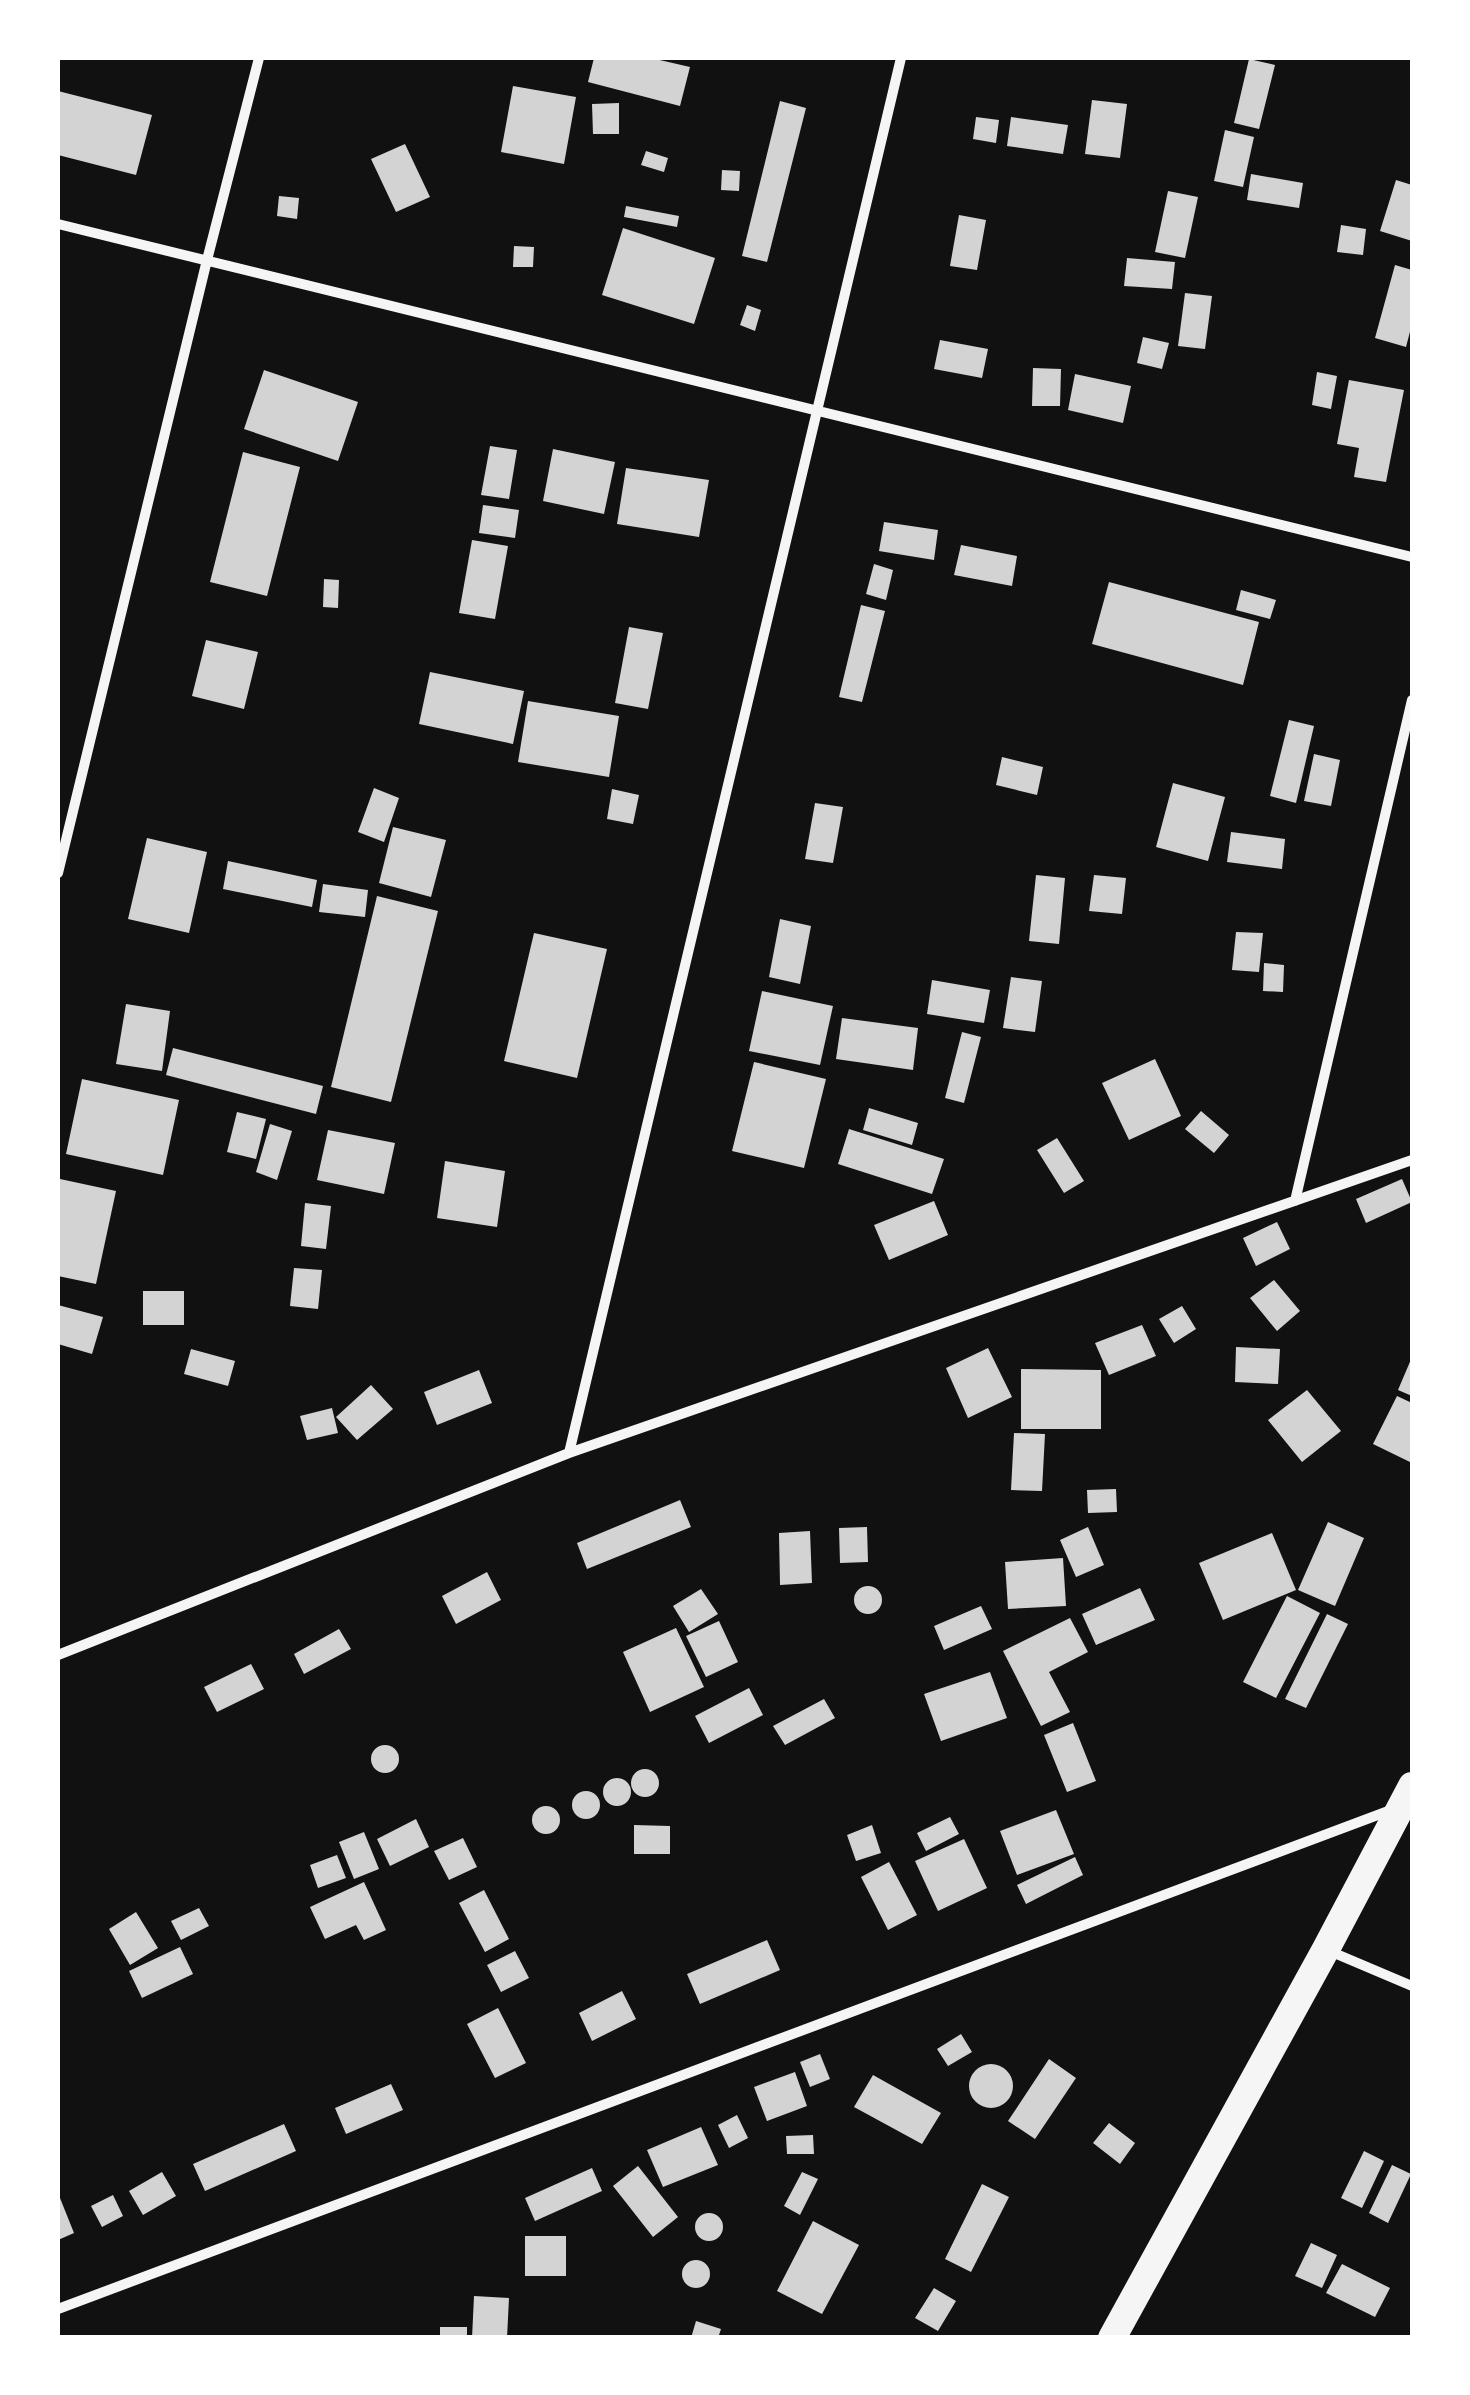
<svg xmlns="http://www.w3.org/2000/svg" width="1470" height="2395" font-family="'DM Sans',sans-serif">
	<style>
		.building { fill: #d3d3d3 }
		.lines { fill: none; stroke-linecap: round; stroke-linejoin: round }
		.minor { stroke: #f5f5f5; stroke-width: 10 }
		.trunk { stroke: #f5f5f5; stroke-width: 28 }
	</style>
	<rect width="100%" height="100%" fill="#111"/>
	<path class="building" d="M594,58H651L690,67L680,106L588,82Z
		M1249,59L1275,65L1259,129L1234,123Z
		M513,86L576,97L564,164L501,152Z
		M58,91L152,115L136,175L58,155Z
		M1092,100L1127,104L1120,158L1085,154Z
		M780,101L806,108L767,262L742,256Z
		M619,103V134H593L592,104Z
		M976,117L999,120L996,143L973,139Z
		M1011,117L1068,125L1063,154L1007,146Z
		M1225,130L1254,137L1243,187L1214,181Z
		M405,144L430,197L396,212L371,159Z
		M646,151L668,158L664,172L641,165Z
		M722,170L740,171L739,191L721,190Z
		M1251,174L1303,183L1299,208L1247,200Z
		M1396,180L1412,185V241L1380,231Z
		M1168,191L1198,197L1185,258L1155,252Z
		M279,196L299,198L297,219L277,216Z
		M626,206L679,216L677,227L624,217Z
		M959,215L986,220L977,270L950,266Z
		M1341,225L1366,229L1363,255L1337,252Z
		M623,228L715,258L694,324L602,295Z
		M514,246L534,247L533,267H513Z
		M1127,258L1175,262L1172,289L1124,286Z
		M1395,265L1412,270V324L1406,347L1375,338Z
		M1185,293L1212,296L1205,349L1178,346Z
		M747,305L761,310L755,331L740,325Z
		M1143,337L1169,343L1162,369L1137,363Z
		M940,340L988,349L982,378L934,369Z
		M1033,368L1061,369L1060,406H1032Z
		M264,370L358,402L338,461L244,429Z
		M1317,372L1337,376L1331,409L1312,405Z
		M1075,374L1131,386L1123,423L1068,410Z
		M1349,380L1404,390L1386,482L1354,477L1359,448L1337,444Z
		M490,446L517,450L509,499L481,495Z
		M553,449L615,462L604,514L543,501Z
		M243,452L300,467L267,596L210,582Z
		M626,468L709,480L699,537L617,524Z
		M483,505L519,510L515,538L479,533Z
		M884,522L938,530L934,560L879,551Z
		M472,540L508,546L495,619L459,613Z
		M961,545L1017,556L1012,586L954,575Z
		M874,564L893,570L886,600L866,594Z
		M324,579L339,580L338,608L323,607Z
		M1109,582L1259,622L1243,685L1092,644Z
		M1241,590L1276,600L1270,619L1236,610Z
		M861,605L885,611L862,702L839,697Z
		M629,627L663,633L648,709L615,703Z
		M206,640L258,652L244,709L192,696Z
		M430,672L524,691L513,744L419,724Z
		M528,701L619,716L609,777L518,762Z
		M1289,720L1314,726L1296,803L1270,796Z
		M1314,754L1340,760L1331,806L1304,801Z
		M1002,757L1043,767L1037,795L996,785Z
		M1173,783L1225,797L1208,861L1156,847Z
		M374,788L399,798L384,842L358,832Z
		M612,789L639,795L633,824L607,819Z
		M815,803L843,807L833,863L805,859Z
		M393,827L446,840L431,897L379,883Z
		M1231,832L1285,839L1282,869L1227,862Z
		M147,838L207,852L189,933L128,919Z
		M228,861L317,880L312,907L223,889Z
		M1036,875L1065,878L1059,944L1029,941Z
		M1094,875L1126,878L1122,914L1089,911Z
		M323,884L368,890L365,917L319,912Z
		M377,896L438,911L391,1102L331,1087Z
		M780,919L811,926L800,984L769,977Z
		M1236,932L1263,933L1259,972L1232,970Z
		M534,933L607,949L577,1078L504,1061Z
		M1264,963L1284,965L1283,992L1263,991Z
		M1011,977L1042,981L1035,1032L1003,1028Z
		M932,980L990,990L984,1023L927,1014Z
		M762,991L833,1006L820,1065L749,1051Z
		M126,1004L170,1011L162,1071L116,1064Z
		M842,1018L918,1028L913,1070L836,1059Z
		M962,1032L981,1037L964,1103L945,1098Z
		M173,1048L323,1086L316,1114L166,1075Z
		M1155,1059L1181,1116L1129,1140L1102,1083Z
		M754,1062L826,1079L804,1168L732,1151Z
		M82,1079L179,1100L163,1175L66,1154Z
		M869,1108L918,1123L912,1145L863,1130Z
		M1201,1111L1229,1135L1214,1153L1185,1129Z
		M237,1112L266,1119L256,1159L227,1152Z
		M270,1124L292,1131L277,1180L256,1172Z
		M849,1129L944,1159L932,1194L838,1164Z
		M328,1130L395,1143L384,1194L317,1180Z
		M1057,1138L1084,1181L1064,1193L1037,1150Z
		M445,1161L505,1171L497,1227L437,1218Z
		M60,1179L116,1191L96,1284L58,1276V1190Z
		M1402,1179L1412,1202L1366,1223L1356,1199Z
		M934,1201L948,1235L889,1260L874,1225Z
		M305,1203L331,1206L326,1249L301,1246Z
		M1277,1222L1290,1249L1256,1266L1243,1238Z
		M294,1268L322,1270L318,1309L290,1306Z
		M1274,1280L1300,1311L1277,1331L1250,1298Z
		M143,1291H184V1325H143Z
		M58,1305L103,1317L92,1354L58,1344Z
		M1182,1306L1196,1329L1174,1343L1159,1319Z
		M1142,1325L1156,1356L1109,1375L1095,1343Z
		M1236,1347L1280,1349L1278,1384L1235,1382Z
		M988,1348L1012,1397L968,1418L946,1368Z
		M191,1349L235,1361L228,1386L184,1374Z
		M1412,1357V1396L1398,1390Z
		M1021,1369L1101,1370V1429H1021Z
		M479,1370L492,1403L437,1425L424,1392Z
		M371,1385L393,1409L357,1440L336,1417Z
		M1307,1390L1341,1431L1302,1462L1268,1420Z
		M1397,1396L1412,1403V1463L1373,1444Z
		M332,1408L338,1433L307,1440L300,1416Z
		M1014,1433L1045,1434L1042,1491L1011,1490Z
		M1116,1489L1117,1512L1088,1513L1087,1490Z
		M680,1500L691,1527L587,1569L577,1543Z
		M1328,1522L1364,1538L1335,1606L1298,1590Z
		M867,1527L868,1562L840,1563L839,1528Z
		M1088,1527L1104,1565L1076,1577L1060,1540Z
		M810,1531L812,1583L780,1585L779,1533Z
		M1272,1533L1296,1590L1223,1620L1199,1563Z
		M1063,1558L1066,1606L1008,1609L1005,1562Z
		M487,1572L501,1600L456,1624L442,1596Z
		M854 1600a14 14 0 1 1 28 0a14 14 0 1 1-28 0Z
		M1140,1588L1155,1620L1096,1645L1082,1614Z
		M701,1589L718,1614L689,1632L673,1606Z
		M1287,1596L1320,1613L1276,1698L1243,1682Z
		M981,1606L992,1629L944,1650L934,1626Z
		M1327,1614L1348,1624L1306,1708L1285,1699Z
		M1070,1618L1088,1652L1049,1672L1070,1712L1041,1726L1003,1651Z
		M719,1621L738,1662L706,1677L686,1636Z
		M676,1628L704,1687L650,1712L623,1652Z
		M339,1629L351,1649L304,1674L294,1654Z
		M251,1664L264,1689L217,1712L204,1687Z
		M990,1672L1007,1718L941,1741L924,1694Z
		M749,1688L763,1715L709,1743L695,1716Z
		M824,1699L835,1718L785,1745L773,1726Z
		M1073,1723L1096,1781L1067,1792L1044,1735Z
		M371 1759a14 14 0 1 1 28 0a14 14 0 1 1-28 0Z
		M631 1783a14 14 0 1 1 28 0a14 14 0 1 1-28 0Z
		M603 1792a14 14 0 1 1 28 0a14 14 0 1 1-28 0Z
		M572 1805a14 14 0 1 1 28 0a14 14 0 1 1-28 0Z
		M532 1820a14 14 0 1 1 28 0a14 14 0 1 1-28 0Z
		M1056,1810L1074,1854L1017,1875L1000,1831Z
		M950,1817L959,1834L926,1851L917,1833Z
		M416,1819L429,1847L390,1866L377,1839Z
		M634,1825L670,1826V1854H634Z
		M872,1825L881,1853L856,1861L847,1835Z
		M364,1832L379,1869L354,1879L339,1842Z
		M463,1838L477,1867L449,1880L434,1851Z
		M964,1839L987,1888L938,1911L915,1861Z
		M337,1855L346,1878L318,1888L310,1865Z
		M1075,1857L1083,1875L1026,1904L1017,1885Z
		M889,1862L917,1915L888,1930L861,1877Z
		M364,1882L386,1930L364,1940L356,1925L325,1939L310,1907Z
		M484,1890L509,1939L485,1952L459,1903Z
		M199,1908L209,1926L181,1940L171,1921Z
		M136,1912L158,1948L130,1965L109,1929Z
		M767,1940L780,1970L700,2004L687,1974Z
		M180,1947L193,1974L142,1998L129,1971Z
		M515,1951L529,1978L501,1992L487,1965Z
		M622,1991L636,2019L592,2041L579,2013Z
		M498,2008L526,2063L495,2078L467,2024Z
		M961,2034L972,2052L948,2066L937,2049Z
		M820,2054L830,2079L810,2087L800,2062Z
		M1049,2059L1076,2078L1035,2139L1008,2121Z
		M969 2086a22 22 0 1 1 44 0a22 22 0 1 1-44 0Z
		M795,2072L807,2106L767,2121L754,2087Z
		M873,2075L941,2113L922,2144L854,2107Z
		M391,2084L403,2110L346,2134L335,2108Z
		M737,2115L748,2138L729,2148L718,2125Z
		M1109,2123L1135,2143L1120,2164L1093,2143Z
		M284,2124L296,2151L205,2191L193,2164Z
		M701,2127L718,2165L663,2187L647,2150Z
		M813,2135L814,2154H787L786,2136Z
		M1364,2151L1384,2161L1362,2208L1341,2198Z
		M1392,2165L1411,2174L1388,2223L1369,2213Z
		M638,2166L678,2217L653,2237L613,2186Z
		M592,2168L602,2191L535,2221L525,2198Z
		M162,2172L176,2196L143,2215L129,2191Z
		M802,2172L818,2179L800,2215L784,2206Z
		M982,2184L1009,2197L971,2272L945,2259Z
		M58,2193L74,2233L58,2240Z
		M113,2195L123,2216L102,2227L91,2206Z
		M695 2227a14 14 0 1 1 28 0a14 14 0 1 1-28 0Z
		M813,2221L859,2245L822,2314L777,2291Z
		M525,2236H566V2276H525Z
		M1311,2243L1337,2255L1322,2288L1295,2276Z
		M682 2274a14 14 0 1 1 28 0a14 14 0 1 1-28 0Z
		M1342,2264L1390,2288L1375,2317L1326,2293Z
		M934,2288L956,2301L938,2331L915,2318Z
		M474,2296L509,2298L507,2338H472Z
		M696,2321L721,2329L718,2338H691Z
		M440,2327H467V2338H440Z"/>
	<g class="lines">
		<path class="minor" d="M58,224L1412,557
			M58,873L207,260L259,58
			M1295,1201L1412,700
			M569,1453L901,58
			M58,1655L569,1453L1412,1160
			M1327,1950L1412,1986
			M58,2309L1391,1810"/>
		<path class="trunk" d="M1112,2338L1326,1949L1412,1786"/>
	</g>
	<rect width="1470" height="2395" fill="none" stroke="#ffffff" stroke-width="120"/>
</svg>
